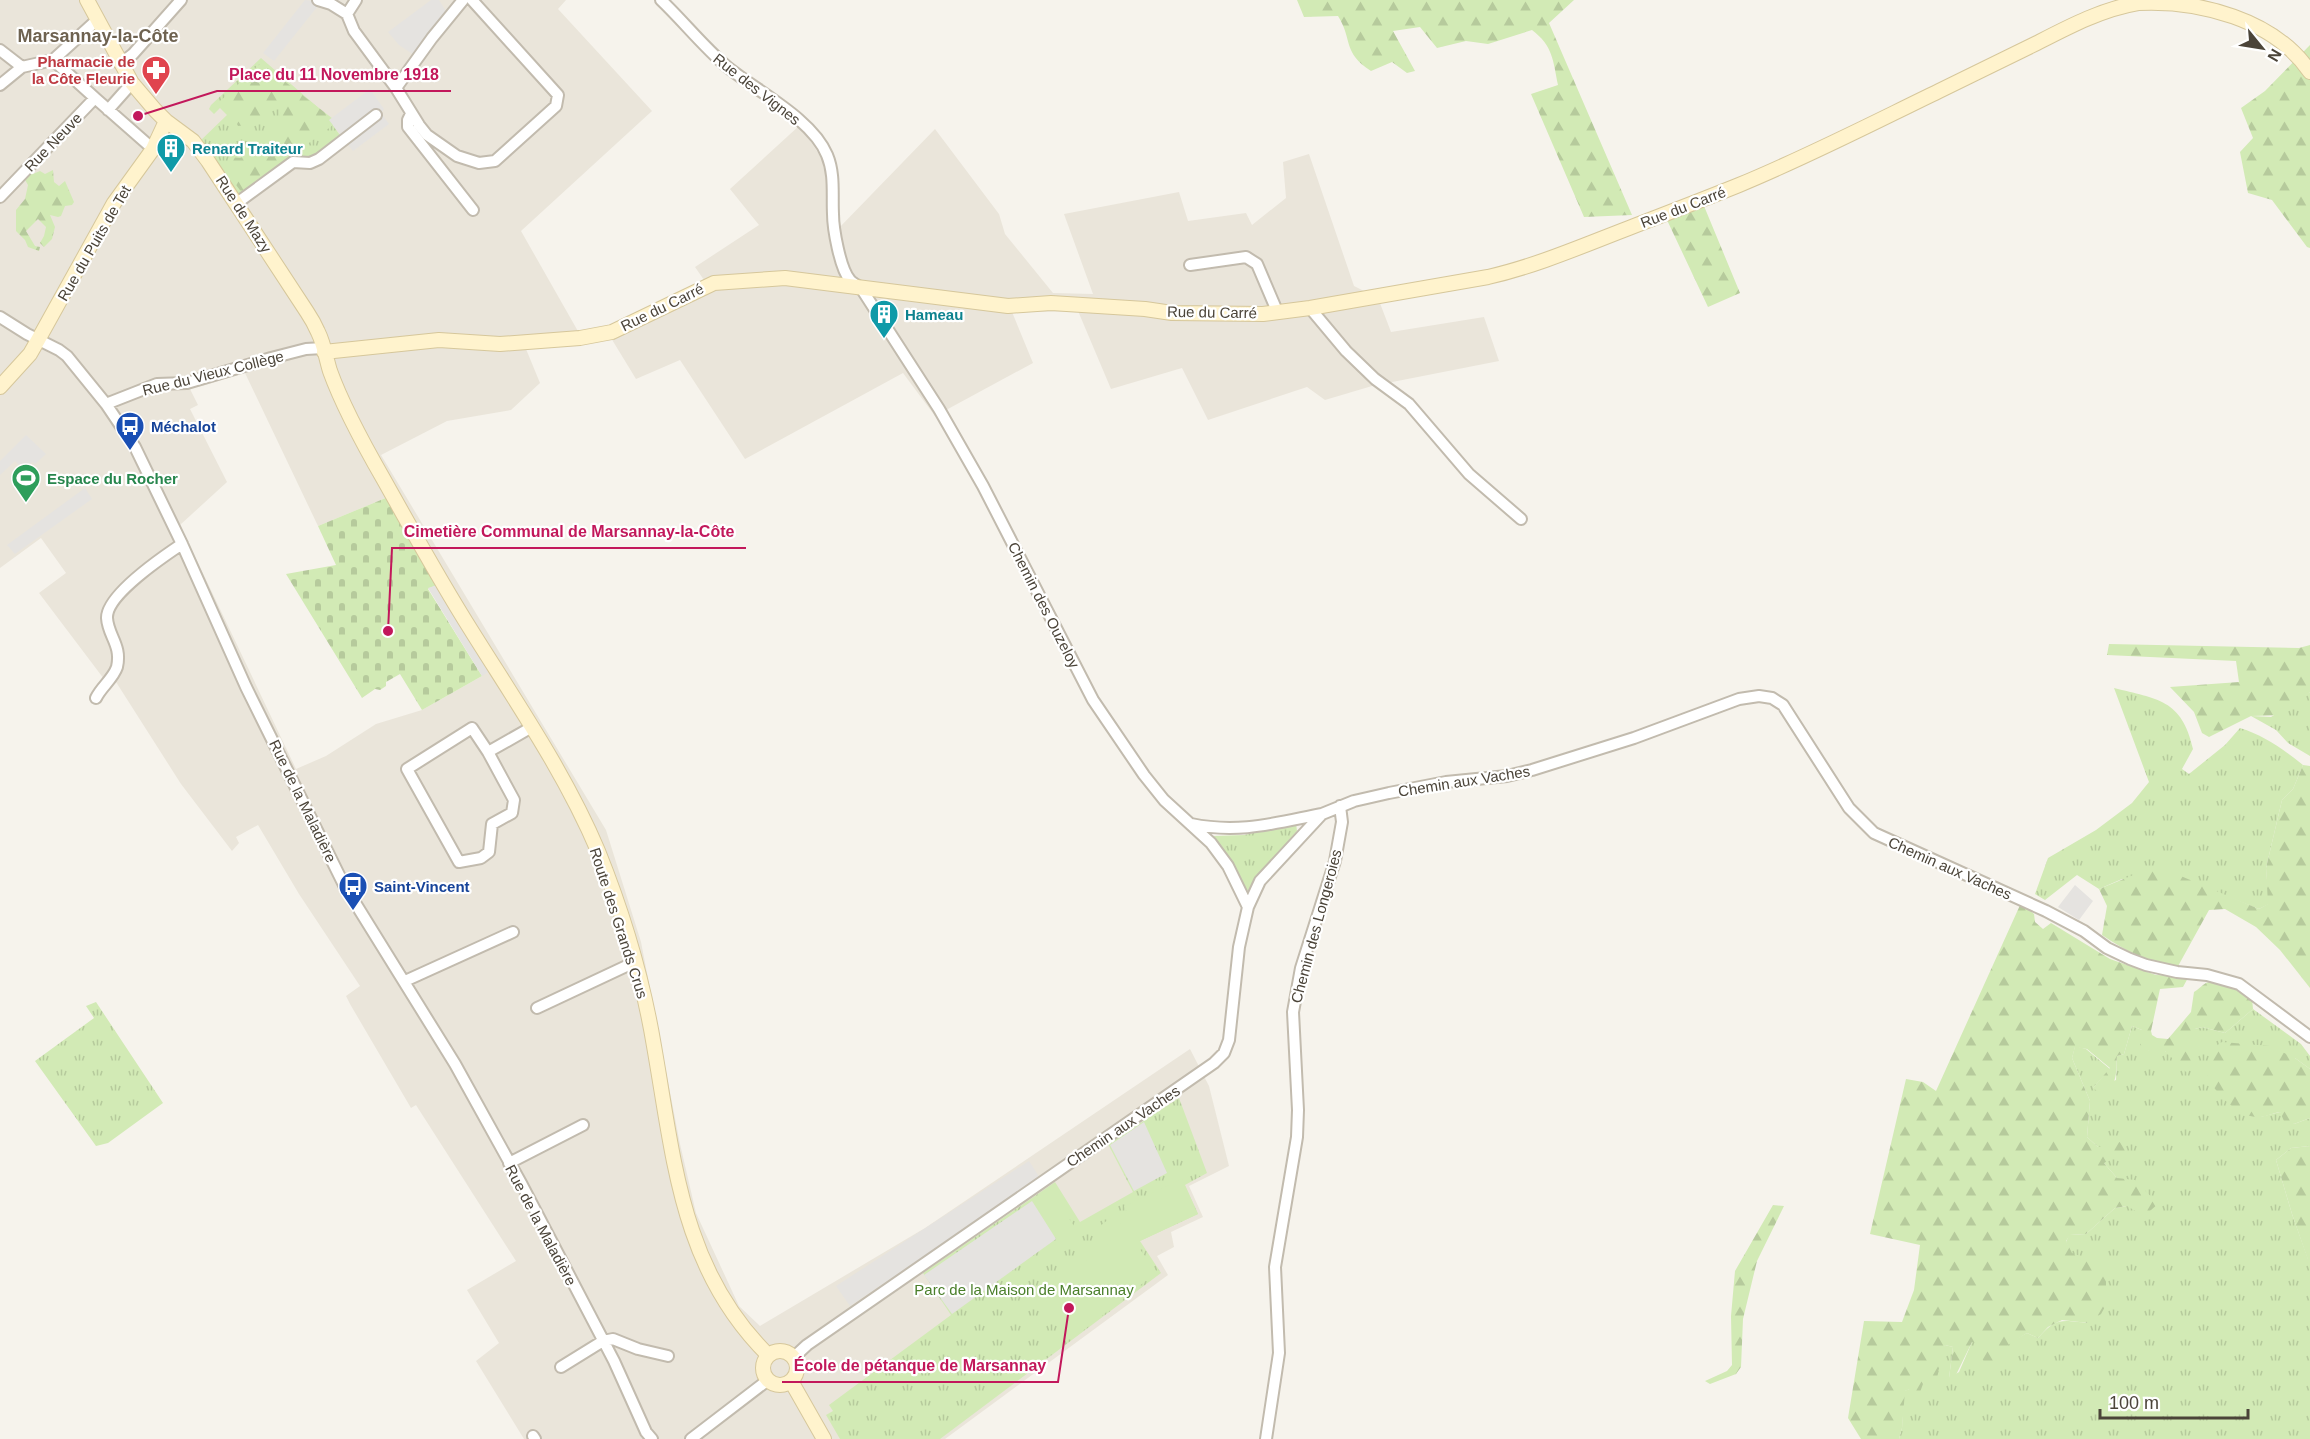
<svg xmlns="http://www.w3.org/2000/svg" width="2310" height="1439" font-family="Arial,sans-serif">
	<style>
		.residential { fill: #eae5da; fill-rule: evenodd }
		.grass { fill: url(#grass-tufts) }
		.forest { fill: url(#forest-firs) }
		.cemetery { fill: url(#cemetery-stones) }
		.pitch { fill: #d2eab5 }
		.parking { fill: #e5e3e0 }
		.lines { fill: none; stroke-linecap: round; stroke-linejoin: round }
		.street-casing { stroke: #c2bbae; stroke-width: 14 }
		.secondary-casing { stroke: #d6c79b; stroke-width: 16 }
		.street { stroke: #fff; stroke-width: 10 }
		.secondary { stroke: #fff3cd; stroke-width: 14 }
		.labels { text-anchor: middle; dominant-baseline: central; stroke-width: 4.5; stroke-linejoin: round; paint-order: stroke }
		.health-label { font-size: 15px; font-weight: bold; fill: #be3a42; stroke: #fff; text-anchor: end }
		.street-label { font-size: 15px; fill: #4b4439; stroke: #fff }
		.culture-label { font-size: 15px; font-weight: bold; fill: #0d838f; stroke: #fff; text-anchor: start }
		.transit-label { font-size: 15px; font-weight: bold; fill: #164399; stroke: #fff; text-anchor: start }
		.leisure-label { font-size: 15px; font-weight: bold; fill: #27864d; stroke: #fff; text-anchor: start }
		.park-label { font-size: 15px; fill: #4a7f2a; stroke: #fff }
		.quarter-label { font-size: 18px; font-weight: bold; fill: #6e6250; stroke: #fff }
		.leader { fill: none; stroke: #c2185b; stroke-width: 2 }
		.callout-dot { fill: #c2185b; stroke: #fff; stroke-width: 2 }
		.callout-label { font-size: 16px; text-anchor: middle; font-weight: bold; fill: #c2185b; stroke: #fff; stroke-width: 4.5; stroke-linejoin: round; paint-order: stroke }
	</style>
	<defs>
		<pattern id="grass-tufts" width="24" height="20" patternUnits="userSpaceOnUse" patternTransform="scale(1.5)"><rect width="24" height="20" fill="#d2eab5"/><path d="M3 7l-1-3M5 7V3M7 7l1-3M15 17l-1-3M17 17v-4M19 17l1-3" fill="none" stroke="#b6ca9c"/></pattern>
		<pattern id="forest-firs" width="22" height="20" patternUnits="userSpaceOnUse" patternTransform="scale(1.5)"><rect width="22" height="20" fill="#d2eab5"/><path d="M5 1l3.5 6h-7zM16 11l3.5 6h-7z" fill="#b6ca9c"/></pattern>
		<pattern id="cemetery-stones" width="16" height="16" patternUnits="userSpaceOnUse" patternTransform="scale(1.5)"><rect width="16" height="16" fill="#d2eab5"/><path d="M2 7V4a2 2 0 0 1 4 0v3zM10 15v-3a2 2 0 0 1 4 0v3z" fill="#b6ca9c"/></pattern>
	</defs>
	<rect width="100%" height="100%" fill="#f6f3ec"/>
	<path class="residential" d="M0,0H566L558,9L652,111L521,231L579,333L618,324L704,280L695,267L759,225L730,189L800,125L828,168L838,229L935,129L999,214L1005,234L1053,293L1093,294L1064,214L1179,192L1188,221L1246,213L1252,225L1286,198L1283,162L1309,154L1354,286L1378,298L1391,332L1484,317L1499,361L1372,386L1325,400L1307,387L1208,420L1182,368L1111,389L1078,311L1012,312L1033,363L935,416L903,373L745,459L680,360L636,379L611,338L526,349L540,383L511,410L447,421L381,455L606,830L641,942L680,1144L696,1213L739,1306L760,1326L925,1228L1190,1049L1209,1086L1229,1166L1189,1186L1203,1217L1171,1232L1174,1247L1157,1256L1168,1275L945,1439H524L476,1361L499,1343L467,1290L516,1261L416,1105L411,1108L350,1004L346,996L360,986L299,894L258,825L236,837L239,843L232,851L181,784L116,682L104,679L39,593L66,573L41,538L0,568ZM245,373L318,526L388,497L482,676L422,710L376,724L326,756L296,769L180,525L227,482L190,409L198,405L189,387L202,386Z"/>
	<path class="grass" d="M261,58L330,118L332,124L342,138L312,159H292L241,198L199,142L227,115L220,108L214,114L209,109L211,105Z
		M2114,688C2157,699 2182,699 2193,749L2182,769L2189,774L2225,745L2240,728C2265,736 2283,749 2303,765L2293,789L2282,800L2266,868L2269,904L2259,909L2231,898L2122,879L2099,889L2077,875L2045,900L2035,894L2048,858L2096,830L2132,803L2149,782Z
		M2310,692V756L2288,743L2276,730L2251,716L2271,717Z
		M1296,823L1297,831L1263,870L1250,889L1246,891L1213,836L1244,835Z
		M96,1002L163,1103L108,1143L96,1146L35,1061L94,1018L86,1006Z
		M2253,1009L2301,1044L2310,1056V1069L2295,1058L2260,1117L2280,1112L2294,1124L2310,1118V1146L2291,1148L2276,1160L2292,1214L2308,1259H2310V1439H1899L1902,1428L1904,1391L1923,1384L1945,1345L1953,1347L1949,1378L1959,1372L1972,1342H1981V1358L2027,1333L2038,1338C2056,1317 2062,1320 2088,1323L2071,1253L2066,1242L2069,1235L2086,1234L2115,1208L2127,1206L2117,1178L2104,1163L2098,1147L2087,1137L2090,1101L2072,1058L2075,1046L2086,1049L2110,1069L2093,1088L2116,1080L2117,1056L2124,1054L2132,1026L2142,1030L2149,1051H2165L2195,1067V1029L2202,1027L2225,1033Z
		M1179,1098L1207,1173L1185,1185L1198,1214L1140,1241L1161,1273L940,1439H840L826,1415L833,1411L829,1405L951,1315L923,1273L1055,1182L1080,1222L1133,1192L1108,1144Z"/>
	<path class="forest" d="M1297,0H1574L1549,23L1632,215L1584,217L1531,94L1558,85C1553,60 1553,46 1532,30L1488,44L1466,41L1437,48L1420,27L1393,31L1415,71L1407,73L1392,62L1371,71C1342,52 1353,40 1338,16L1304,17Z
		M2310,45V248L2307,247L2272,200L2248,193L2240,152L2253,138L2241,108L2265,91Z
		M261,63L337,122L242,193L223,167L231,157L240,158L247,155L249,145L261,143L274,146L279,125L281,103L275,102L267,106V120L257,124L238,126L232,114L221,105L218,107L216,105Z
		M53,170L54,182L59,186L65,181L74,202L72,205L65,206L61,216L58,217L50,215L55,227L52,239L44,247L40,243L44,236L46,227L38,219L26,231L35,246L40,247L39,251L28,247L25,240L16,231V210L25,199L28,185L24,178L30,173L33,174L40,171L45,174Z
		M1704,206L1740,293L1708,307L1667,220Z
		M2109,644L2299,648L2310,645V692L2284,715L2251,716L2209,737L2202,733L2194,712L2170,687L2239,682L2236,661L2107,655Z
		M2303,765L2310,766V988L2280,950L2256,927L2225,909L2209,910L2177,968C2149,962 2125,951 2102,935L2107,906L2099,889L2148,869L2176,874L2259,909L2268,904L2266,868L2282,800L2293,789Z
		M2021,903L2034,914L2035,922L2043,929L2051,923L2110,959L2156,975L2189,976L2183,987L2160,989L2151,1031L2152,1035L2157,1038L2168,1039L2191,1012L2194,992C2198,990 2202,985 2206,983C2221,977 2240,990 2252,998L2253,1009L2225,1033L2202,1027L2195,1029V1067L2186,1072L2165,1051H2149L2140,1045L2142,1030L2132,1026L2124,1054L2117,1056C2116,1072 2118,1089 2100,1093L2093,1088L2110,1068L2087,1049L2075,1047L2072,1058L2090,1101L2087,1137L2098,1147L2120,1142L2126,1150L2104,1163L2117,1178L2135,1180L2158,1204L2144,1216L2127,1206L2115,1208L2086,1234L2070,1235L2066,1241L2072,1253L2106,1266V1305L2101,1314L2088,1323L2062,1320L2048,1327L2038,1338L2027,1333L2008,1345L1999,1362L1987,1364L1981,1358V1342H1972L1954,1379L1949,1378L1953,1347L1945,1345L1936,1380L1923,1384L1916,1403L1911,1402L1910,1389L1905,1391L1902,1428L1899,1439H1861L1848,1418L1864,1321L1902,1322L1914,1290L1920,1245L1870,1234L1906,1079L1923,1082L1936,1091Z
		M2222,1042L2270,1046L2295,1058L2310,1069V1118L2294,1124L2284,1121L2280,1112C2274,1113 2267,1116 2261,1117C2238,1119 2220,1095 2207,1079C2208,1065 2208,1050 2222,1042Z
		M2310,1146V1259L2308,1260L2292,1214L2276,1160L2291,1148Z
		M1773,1205L1784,1206L1757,1261L1743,1319L1741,1367L1736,1374L1710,1384L1705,1381L1727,1371L1732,1365L1731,1316L1735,1271Z"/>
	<path class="cemetery" d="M388,497L437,585L428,589L482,676L422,710L400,674L386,682V686L380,690L375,689L362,698L286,574L336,565L318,526Z"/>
	<path class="pitch" d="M1182,1179L1198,1214L1140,1241L1124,1206Z
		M1050,1189L1074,1226L1056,1239L1032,1201Z
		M1114,1215L1157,1272L1075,1337L1042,1296L1111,1241L1100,1226Z"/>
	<path class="parking" d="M305,0L321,2L274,61L263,53Z
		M431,0H439L447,13L414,55L399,45L388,32Z
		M370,89L384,109L381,113L389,124L353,151L329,120Z
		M26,435L46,454L35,464L32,462L24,470L15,461L0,475V461Z
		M85,488L92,499L15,554L7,545Z
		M437,585L490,671L482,676L428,588Z
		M2075,885L2093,901L2079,920L2058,907Z
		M1144,1122L1167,1173L1134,1191L1110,1145Z
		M1029,1161L1040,1178L850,1306L836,1286Z
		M1032,1201L1056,1239L952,1314L924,1275Z"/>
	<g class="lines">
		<g class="street-casing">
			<path id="street" d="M318,0L331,4L347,14
				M356,0L347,14L354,31L396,88L419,125L427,135L457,156L479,163L495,161L556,106L558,95L472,0
				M661,0C683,21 702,45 725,65C754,90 812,118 827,155C835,174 832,194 833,214C833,228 840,269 850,280C852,283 857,285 861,288L939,409L983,486L1093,700L1144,775L1164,800L1211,843L1228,866L1248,907
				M0,50L22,67L53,60L97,20
				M53,60L95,98
				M120,64L133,54L181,0
				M0,85L22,67
				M396,88L432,38L463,0
				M108,110L132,83
				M411,114L408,120V127L473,210
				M0,197L95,98L153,149
				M237,203L293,162L310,163L319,159L376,115
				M1190,265L1246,257L1257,264L1277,311
				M1310,308L1346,351L1375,379L1409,404L1469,474L1521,519
				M0,317L27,334L59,350L67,356L106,404L135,447L182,544L246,687L344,885L455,1064L522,1185L614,1361L646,1432L652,1439
				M106,404L157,384L187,383L271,358L306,349L323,348
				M96,698C101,687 113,679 117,667C122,645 108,636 107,618C106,595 164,556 182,544
				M488,752L514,800L512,813L492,824L489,852L481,858L459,862L407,769L472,728L488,752L532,727
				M1191,824C1239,834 1275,823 1322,814
				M405,981L513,932
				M537,1008L635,962
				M509,1163L583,1125
				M793,1358L807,1345L1214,1063L1224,1053L1229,1040L1239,947L1248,907L1260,881L1322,814L1354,801L1389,793L1446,782L1507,776L1532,770L1634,738L1739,699L1759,696L1772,698L1783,705L1849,808L1874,833L2046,911L2084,931L2107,948L2130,959L2146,965L2177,972L2207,975L2239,984L2310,1037
				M561,1367L603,1341L613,1339L638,1349L668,1356
				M533,1436L535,1439
				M691,1439L768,1380
				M1266,1439L1279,1353L1275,1267L1297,1137L1298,1110L1293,1012L1301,968L1335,861L1342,822L1340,806"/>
		</g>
		<g class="secondary-casing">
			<path id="secondary" d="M87,0L132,83L155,110L166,121L193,141L208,161L307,312C311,318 315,325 318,332C324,344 326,358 330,371C343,407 365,447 384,480C412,530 440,581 471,630C516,702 565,773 598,851C623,913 643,980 654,1046C674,1159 681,1269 768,1355
				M324,352L439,340L500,344L580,338L612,332L714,283L785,278L1008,306L1051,303L1145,309L1172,313L1263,314L1310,308L1488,277C1536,266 1582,246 1629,228C1665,214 1702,200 1739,185C1807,157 1873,123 1939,91C1972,75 2004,59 2037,43C2068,27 2102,9 2138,3C2199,0 2274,19 2310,72
				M0,387L30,354L38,340L114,203L153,149L166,121
				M763 1368a17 17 0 1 1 34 0a17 17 0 1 1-34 0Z
				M791,1381L824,1439"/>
		</g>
		<use href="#street" class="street"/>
		<use href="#secondary" class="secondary"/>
	</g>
	<defs>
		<g id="pharmacy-pin" transform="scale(1.5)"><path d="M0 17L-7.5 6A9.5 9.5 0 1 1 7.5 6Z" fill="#e0444e" stroke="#fff"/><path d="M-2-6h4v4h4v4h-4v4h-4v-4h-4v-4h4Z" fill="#fff"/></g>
		<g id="building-pin" transform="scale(1.5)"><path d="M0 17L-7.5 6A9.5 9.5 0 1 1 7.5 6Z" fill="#0f9aa8" stroke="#fff"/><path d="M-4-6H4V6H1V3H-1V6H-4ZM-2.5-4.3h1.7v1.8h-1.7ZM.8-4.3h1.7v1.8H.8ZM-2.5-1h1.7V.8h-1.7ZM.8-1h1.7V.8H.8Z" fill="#fff"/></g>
		<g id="bus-pin" transform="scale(1.5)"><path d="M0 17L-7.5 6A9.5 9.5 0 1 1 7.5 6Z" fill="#1a4fb4" stroke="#fff"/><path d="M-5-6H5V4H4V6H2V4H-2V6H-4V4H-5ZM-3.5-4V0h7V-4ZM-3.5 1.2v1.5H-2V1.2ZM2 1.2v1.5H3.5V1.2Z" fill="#fff"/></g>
		<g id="stadium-pin" transform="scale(1.5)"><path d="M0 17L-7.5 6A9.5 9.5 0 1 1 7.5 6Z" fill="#2e9e5b" stroke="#fff"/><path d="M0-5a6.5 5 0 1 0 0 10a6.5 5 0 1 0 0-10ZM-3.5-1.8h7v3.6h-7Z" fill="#fff"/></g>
	</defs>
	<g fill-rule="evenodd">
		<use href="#pharmacy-pin" x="156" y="70"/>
		<use href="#building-pin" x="171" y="148"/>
		<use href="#building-pin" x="884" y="314"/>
		<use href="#bus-pin" x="130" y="426"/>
		<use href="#stadium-pin" x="26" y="478"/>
		<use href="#bus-pin" x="353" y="886"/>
	</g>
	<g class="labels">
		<g class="health-label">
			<text x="135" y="61">Pharmacie de<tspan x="135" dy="17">la Côte Fleurie</tspan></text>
		</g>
		<g class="street-label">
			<text transform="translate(757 89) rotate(38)">Rue des Vignes</text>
			<text transform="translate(53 142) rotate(-46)">Rue Neuve</text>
			<text transform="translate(1683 207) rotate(-21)">Rue du Carré</text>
			<text transform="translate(244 214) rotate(57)">Rue de Mazy</text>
			<text transform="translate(94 243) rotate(-60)">Rue du Puits de Tet</text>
			<text transform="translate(662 307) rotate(-26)">Rue du Carré</text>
			<text transform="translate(1212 312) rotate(1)">Rue du Carré</text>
			<text transform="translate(213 373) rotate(-14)">Rue du Vieux Collège</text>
			<text transform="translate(1044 605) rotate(63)">Chemin des Ouzeloy</text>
			<text transform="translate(1464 781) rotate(-9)">Chemin aux Vaches</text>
			<text transform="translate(303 801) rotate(64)">Rue de la Maladière</text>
			<text transform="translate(1950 868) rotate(24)">Chemin aux Vaches</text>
			<text transform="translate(619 923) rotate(72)">Route des Grands Crus</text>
			<text transform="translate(1316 926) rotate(-75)">Chemin des Longeroies</text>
			<text transform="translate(1123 1126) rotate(-34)">Chemin aux Vaches</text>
			<text transform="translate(541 1225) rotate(62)">Rue de la Maladière</text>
		</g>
		<g class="culture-label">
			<text x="192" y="148">Renard Traiteur</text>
			<text x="905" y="314">Hameau</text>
		</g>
		<g class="transit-label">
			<text x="151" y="426">Méchalot</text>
			<text x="374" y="886">Saint-Vincent</text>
		</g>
		<g class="leisure-label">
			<text x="47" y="478">Espace du Rocher</text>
		</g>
		<g class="park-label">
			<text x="1024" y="1289">Parc de la Maison de Marsannay</text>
		</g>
		<g class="quarter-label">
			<text x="98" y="36">Marsannay-la-Côte</text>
		</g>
	</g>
	<path class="leader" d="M138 116L217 91H451M388 631L392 548H746M1069 1308L1058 1382H782"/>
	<g class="callout-dot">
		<circle cx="138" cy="116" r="6"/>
		<circle cx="388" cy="631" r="6"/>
		<circle cx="1069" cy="1308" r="6"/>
	</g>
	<g class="callout-label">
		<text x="334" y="80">Place du 11 Novembre 1918</text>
		<text x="569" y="537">Cimetière Communal de Marsannay-la-Côte</text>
		<text x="920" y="1371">École de pétanque de Marsannay</text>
	</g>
	<g transform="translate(2262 48) rotate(120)" stroke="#ffffff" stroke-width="4.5" paint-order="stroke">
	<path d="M0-4.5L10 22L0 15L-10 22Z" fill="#4b4439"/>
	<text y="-9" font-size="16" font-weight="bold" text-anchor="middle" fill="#4b4439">N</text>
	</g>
	<path d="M2100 1409v9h148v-9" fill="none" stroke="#4b4439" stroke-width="3"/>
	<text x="2109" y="1409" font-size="18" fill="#4b4439" stroke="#ffffff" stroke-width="4.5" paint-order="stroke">100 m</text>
</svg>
